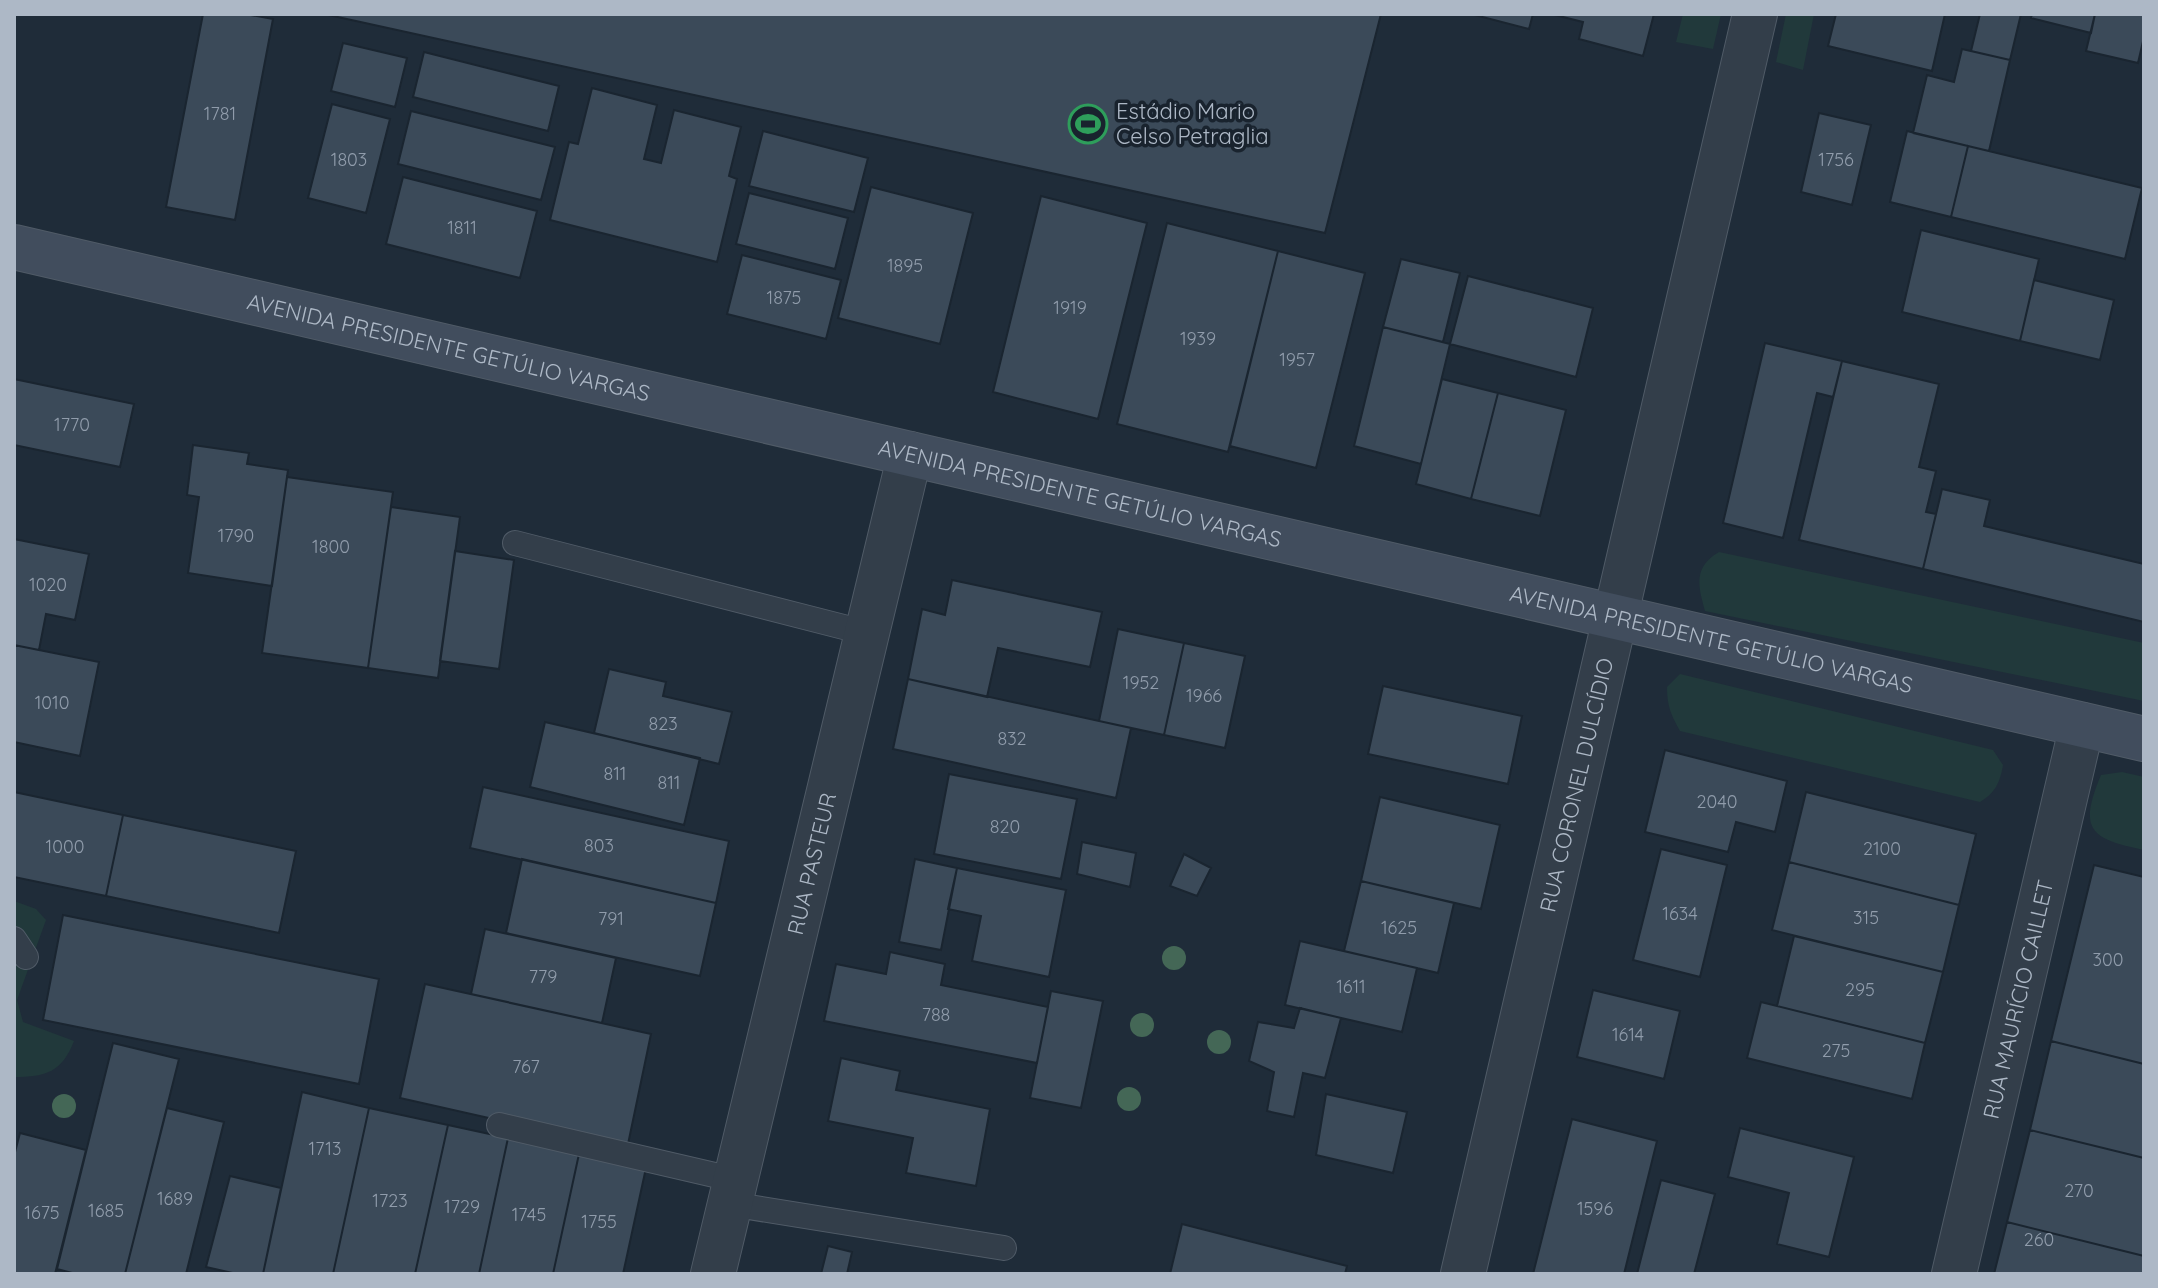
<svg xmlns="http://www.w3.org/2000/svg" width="2158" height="1288" font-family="Quicksand,sans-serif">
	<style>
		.green { fill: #21393b }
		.building { fill: #3b4a59; stroke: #1a2530; stroke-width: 2 }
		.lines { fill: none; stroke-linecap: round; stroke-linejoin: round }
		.service-casing { stroke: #505b67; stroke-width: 26 }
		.minor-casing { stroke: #505b67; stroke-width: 46 }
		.tertiary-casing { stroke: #505b67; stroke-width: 46 }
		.secondary-casing { stroke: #505b67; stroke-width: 46 }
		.service { stroke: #333e4a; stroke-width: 24 }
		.minor { stroke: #333e4a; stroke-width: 44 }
		.tertiary { stroke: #333e4a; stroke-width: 44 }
		.secondary { stroke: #414d5d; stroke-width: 44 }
		.tree { fill: #446756 }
		.labels { text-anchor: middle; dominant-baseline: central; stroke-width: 7; stroke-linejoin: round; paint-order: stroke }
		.number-label { font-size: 18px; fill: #909cab }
		.poi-label { font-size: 22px; fill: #adb8c6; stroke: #19232e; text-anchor: start }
		.street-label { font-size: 22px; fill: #adb8c6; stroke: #19232e }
	</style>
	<rect width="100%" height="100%" fill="#1f2c39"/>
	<path class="green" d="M1683,14H1721L1713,49L1676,42Z
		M1786,14H1814L1803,70L1776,62Z
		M1719,552L2144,643V701L1705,611C1698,586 1693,567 1719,552Z
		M1680,674L1993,750L2003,765C2000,783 1995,793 1980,802L1680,731C1671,715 1667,706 1667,687Z
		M2122,772L2144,777V850C2090,839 2078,830 2101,775Z
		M14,901L36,909L46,920L17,1000L23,1022L74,1041C62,1072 46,1077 14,1077Z"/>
	<path class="building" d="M203,14H245L273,19L235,220L166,207Z
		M324,14H1381L1325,233Z
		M1471,14H1533L1529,29Z
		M1551,14H1654L1643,56L1579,39L1583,22Z
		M1836,14H1945L1932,71L1828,46Z
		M1980,14H2021L2010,60L1971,51Z
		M2032,14H2095L2091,33L2031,18Z
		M2095,14H2144V37L2138,63L2086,51Z
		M343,43L407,58L395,107L331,91Z
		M1962,49L2010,60L1989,151L1913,133L1927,75L1954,82Z
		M424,52L559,86L548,131L413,97Z
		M592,88L657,105L644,159L661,163L674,110L741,127L729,176L737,179L717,262L550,220L569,142L578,144Z
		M332,104L390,119L366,213L308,198Z
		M411,111L555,147L541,200L398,164Z
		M1819,113L1871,125L1852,205L1801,192Z
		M763,131L868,158L854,212L749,186Z
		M1907,131L1968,146L1951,217L1890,202Z
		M1968,146L2142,188L2125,259L1951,217Z
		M403,177L537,211L520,278L386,244Z
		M871,187L973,213L940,344L838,318Z
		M749,193L848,218L835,269L736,244Z
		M1041,196L1147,223L1098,419L993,392Z
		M1167,223L1278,251L1228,452L1117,424Z
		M1921,230L2039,259L2020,341L1902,312Z
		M1278,251L1365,273L1316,468L1230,446Z
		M742,255L841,280L826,339L727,314Z
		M1401,259L1460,273L1443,342L1383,327Z
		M1468,276L1593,308L1576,377L1450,344Z
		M2034,280L2114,300L2100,360L2020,341Z
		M1383,327L1450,344L1421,464L1354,446Z
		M1765,343L1842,361L1833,397L1817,393L1783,538L1723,523Z
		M1842,361L1939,384L1919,467L1936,471L1926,512L1936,514L1923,569L1799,540Z
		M14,379L134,404L120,467L14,445Z
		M1442,379L1498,393L1471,499L1416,484Z
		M1498,393L1566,410L1540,516L1471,499Z
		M193,445L249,453L247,464L288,470L272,586L188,573L199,497L187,495Z
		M287,477L393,492L368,668L262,653Z
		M1942,489L1990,500L1984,526L2144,564V622L1923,569Z
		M391,507L460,517L438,678L368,668Z
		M14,539L89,554L75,620L46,614L39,650L14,645Z
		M455,551L514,560L499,669L440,661Z
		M952,580L1102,612L1090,667L998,648L987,697L908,679L922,609L945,615Z
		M1118,629L1184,643L1164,735L1099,721Z
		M1184,643L1245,656L1225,748L1164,735Z
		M14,645L99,662L80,756L14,742Z
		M609,669L666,682L663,696L732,712L719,764L594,733Z
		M908,679L1131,728L1116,798L893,749Z
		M1383,686L1522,716L1508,784L1368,754Z
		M545,722L700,758L684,825L530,787Z
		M1665,750L1787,781L1775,832L1736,822L1728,852L1645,832Z
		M949,774L1077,799L1061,879L934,854Z
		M483,787L729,841L716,903L470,848Z
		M14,792L123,815L106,896L14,877Z
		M1806,792L1976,834L1959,905L1789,862Z
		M1380,797L1500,825L1481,909L1361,881Z
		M123,815L296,851L279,933L106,896Z
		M1082,842L1136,853L1130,887L1077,874Z
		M1661,849L1727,865L1700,977L1633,960Z
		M1184,854L1211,868L1197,896L1170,886Z
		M522,859L716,903L700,976L506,933Z
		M915,859L957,868L941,950L899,942Z
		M1789,862L1959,905L1943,972L1772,930Z
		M2094,865L2144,877V1064L2051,1041Z
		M957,868L1066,890L1049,977L972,961L981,916L948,909Z
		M1361,881L1454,903L1438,973L1344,951Z
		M63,915L379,979L359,1084L43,1020Z
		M485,929L616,958L602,1023L471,994Z
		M1794,936L1943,972L1925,1043L1777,1006Z
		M1300,941L1417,968L1402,1032L1285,1005Z
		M890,952L945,964L941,985L1048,1007L1037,1063L824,1021L836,964L886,974Z
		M425,984L651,1034L627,1149L400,1098Z
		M1593,990L1680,1011L1664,1079L1577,1057Z
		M1051,991L1103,1001L1081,1108L1030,1098Z
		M1761,1002L1925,1043L1912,1099L1747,1058Z
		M1300,1008L1341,1018L1325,1078L1303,1073L1294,1117L1267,1111L1274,1072L1249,1061L1258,1022L1294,1028Z
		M2051,1041L2144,1064V1158L2030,1130Z
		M113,1043L179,1059L125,1274H76L57,1269Z
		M841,1058L900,1071L896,1090L990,1109L976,1186L906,1173L913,1138L828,1121Z
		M302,1092L369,1108L333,1274H263Z
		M1326,1094L1407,1112L1393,1173L1316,1155Z
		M167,1108L224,1122L186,1274H125Z
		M369,1108L448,1125L415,1274H333Z
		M1572,1119L1657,1141L1624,1274H1533Z
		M448,1125L508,1138L479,1274H415Z
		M1740,1128L1854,1157L1829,1257L1777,1244L1789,1193L1728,1177Z
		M2030,1130L2144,1158V1256L2007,1222Z
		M20,1133L86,1150L55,1274H14V1156Z
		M508,1138L579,1154L553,1274H479Z
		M579,1154L646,1168L623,1274H553Z
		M230,1176L281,1188L263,1274H237L206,1267Z
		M1661,1180L1715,1194L1694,1274H1637Z
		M2007,1222L2144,1256V1274H1994Z
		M1182,1224L1347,1266L1345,1274H1170Z
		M828,1246L852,1252L847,1274H821Z"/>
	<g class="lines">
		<g class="service-casing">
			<path id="service" d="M515,543L867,633
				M14,939L26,957
				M499,1125L736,1180
				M730,1204L1004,1248"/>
		</g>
		<g class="minor-casing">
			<g id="minor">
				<path id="s1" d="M713,1274L910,454"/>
				<path id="s2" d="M1954,1274L2082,725"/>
			</g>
		</g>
		<g class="tertiary-casing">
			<g id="tertiary">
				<path id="s3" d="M1463,1274L1755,14"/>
			</g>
		</g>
		<g class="secondary-casing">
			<g id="secondary">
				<path id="s4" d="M14,247L2144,739"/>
			</g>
		</g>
		<use href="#service" class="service"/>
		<use href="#minor" class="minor"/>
		<use href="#tertiary" class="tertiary"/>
		<use href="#secondary" class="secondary"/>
	</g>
	<g class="tree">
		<circle cx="1174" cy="958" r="12"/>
		<circle cx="1142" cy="1025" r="12"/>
		<circle cx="1219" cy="1042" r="12"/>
		<circle cx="1129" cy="1099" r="12"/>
		<circle cx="64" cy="1106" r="12"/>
	</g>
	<defs>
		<g id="stadium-ring" transform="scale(2)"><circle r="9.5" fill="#19232e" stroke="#2e9e5b" stroke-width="1.5"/><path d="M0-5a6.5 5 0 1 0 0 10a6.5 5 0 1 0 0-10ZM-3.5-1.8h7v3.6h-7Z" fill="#2e9e5b"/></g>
	</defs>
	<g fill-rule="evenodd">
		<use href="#stadium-ring" x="1088" y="124"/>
	</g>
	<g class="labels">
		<g class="number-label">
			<text x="220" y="113">1781</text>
			<text x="349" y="159">1803</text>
			<text x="1836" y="159">1756</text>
			<text x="462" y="227">1811</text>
			<text x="905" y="265">1895</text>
			<text x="784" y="297">1875</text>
			<text x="1070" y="307">1919</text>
			<text x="1198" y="338">1939</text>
			<text x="1297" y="359">1957</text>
			<text x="72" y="424">1770</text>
			<text x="236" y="535">1790</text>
			<text x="331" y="546">1800</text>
			<text x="48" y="584">1020</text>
			<text x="1141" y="682">1952</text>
			<text x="1204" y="695">1966</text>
			<text x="52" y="702">1010</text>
			<text x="663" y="723">823</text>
			<text x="1012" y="738">832</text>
			<text x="615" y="773">811</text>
			<text x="669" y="782">811</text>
			<text x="1717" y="801">2040</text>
			<text x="1005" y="826">820</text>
			<text x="599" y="845">803</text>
			<text x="65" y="846">1000</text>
			<text x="1882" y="848">2100</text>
			<text x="1680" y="913">1634</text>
			<text x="1866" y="917">315</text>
			<text x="611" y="918">791</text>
			<text x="1399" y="927">1625</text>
			<text x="2108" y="959">300</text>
			<text x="543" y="976">779</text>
			<text x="1351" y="986">1611</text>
			<text x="1860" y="989">295</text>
			<text x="936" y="1014">788</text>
			<text x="1628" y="1034">1614</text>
			<text x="1836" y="1050">275</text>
			<text x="526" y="1066">767</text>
			<text x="325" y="1148">1713</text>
			<text x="2079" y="1190">270</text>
			<text x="175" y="1198">1689</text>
			<text x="390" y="1200">1723</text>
			<text x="462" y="1206">1729</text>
			<text x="1595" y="1208">1596</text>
			<text x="106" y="1210">1685</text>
			<text x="42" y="1212">1675</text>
			<text x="529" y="1214">1745</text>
			<text x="599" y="1221">1755</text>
			<text x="2039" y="1239">260</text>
		</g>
		<g class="poi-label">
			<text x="1116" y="111">Estádio Mario<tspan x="1116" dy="25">Celso Petraglia</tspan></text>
		</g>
		<g class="street-label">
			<text stroke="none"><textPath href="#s4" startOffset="446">AVENIDA PRESIDENTE GETÚLIO VARGAS</textPath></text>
			<text stroke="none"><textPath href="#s4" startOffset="1094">AVENIDA PRESIDENTE GETÚLIO VARGAS</textPath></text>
			<text stroke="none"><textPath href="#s4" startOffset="1742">AVENIDA PRESIDENTE GETÚLIO VARGAS</textPath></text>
			<text stroke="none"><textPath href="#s3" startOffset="502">RUA CORONEL DULCÍDIO</textPath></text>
			<text stroke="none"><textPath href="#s1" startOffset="422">RUA PASTEUR</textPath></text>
			<text stroke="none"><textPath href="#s2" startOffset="282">RUA MAURÍCIO CAILLET</textPath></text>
		</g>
	</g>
	<rect width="2158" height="1288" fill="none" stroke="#adb8c6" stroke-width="32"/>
</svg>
